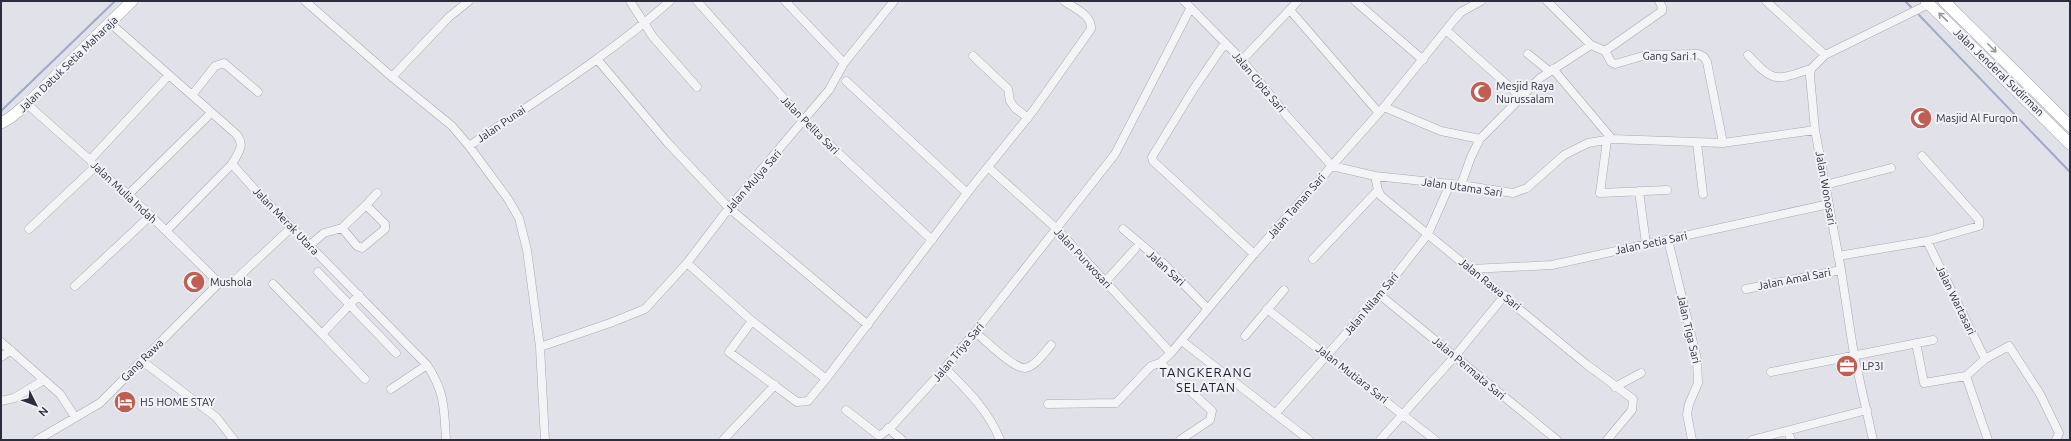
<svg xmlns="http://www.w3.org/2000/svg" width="2071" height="441" font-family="Ubuntu,sans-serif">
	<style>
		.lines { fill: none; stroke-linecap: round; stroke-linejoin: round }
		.stream { stroke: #a0a9c5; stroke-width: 2 }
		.minor-casing { stroke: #a7a8b3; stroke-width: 9 }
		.major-casing { stroke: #a2a4b3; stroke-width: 12 }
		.minor { stroke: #f4f4f7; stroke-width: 8 }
		.major { stroke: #fff; stroke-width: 11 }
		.oneway { stroke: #95969f }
		.labels { text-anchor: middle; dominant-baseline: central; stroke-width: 4; stroke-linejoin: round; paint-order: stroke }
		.street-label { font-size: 11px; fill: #2b2d3f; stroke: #f1f2f6 }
		.poi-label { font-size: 11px; fill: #2b2d3f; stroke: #f1f2f6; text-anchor: start }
		.quarter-label { font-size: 13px; letter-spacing: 1px; fill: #1d1f30; stroke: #f1f2f6 }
	</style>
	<rect width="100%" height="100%" fill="#e1e2e9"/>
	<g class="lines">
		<path class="stream" d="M1905,1L1911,7
			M1919,15L2070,172
			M1,111L115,1"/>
		<g class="minor-casing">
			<path id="minor" d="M305,1L392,77L452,126L469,146C537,100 608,56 670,1
				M630,1L653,37L697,87
				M697,1L804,121L932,240
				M785,1L844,63
				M894,1L844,63L829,90L729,208L687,263L752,321L729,352L797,402L808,401L826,379L971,188L1033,111L1091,29C1092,15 1074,8 1064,1
				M1184,1L1242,60L1287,116L1332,166L1375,176L1461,185L1513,193L1527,188L1564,155L1588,143L1612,139L1723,143L1815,130
				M1355,1L1423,60
				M1547,1L1591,45L1605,51
				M1766,1L1825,55
				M1290,10L1379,113
				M110,23L236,134C246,145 238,153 232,164L257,192L427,365C445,392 444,408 446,440
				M1446,30L1521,97
				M1225,43L1193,90L1152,157L1153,161L1254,254
				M1605,51L1611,62L1615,64L1646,55L1698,54L1704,57L1707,62L1723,143
				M1605,51L1662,11V7L1659,1
				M1528,54L1549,71
				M1748,55C1774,84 1776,80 1811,69
				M973,56L1008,89L1010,101L1015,108L1028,118
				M597,59L667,142L729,208L868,325
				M1242,60L1298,1
				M1553,69L1612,139
				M392,77L449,17L469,1
				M846,81L967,193
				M193,94L215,66L224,63L258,92
				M27,104L90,160C100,174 116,184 129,195C159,224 189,253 219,283
				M1384,107L1441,131L1480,139
				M1607,140L1600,193L1667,190
				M1697,143L1703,194
				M469,146L508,199L519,218L527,250L540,347L545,440
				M90,160L169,75
				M989,168L1057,229L1171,353
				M1375,176L1378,190L1381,196L1586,364L1633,399L1632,410L1607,440
				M1461,185L1471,157L1480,139L1540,78L1591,45
				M1825,185L1891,168
				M1639,191L1646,244
				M128,195L211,113
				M366,205L377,193
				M29,229L95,167
				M1123,229L1163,263L1208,309
				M167,230L232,164
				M1668,240L1697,359L1698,383L1689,404L1687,414L1692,440
				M1927,241L1985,359
				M310,245L324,233L342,228L366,205L385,224V229L362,248L357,246L342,228
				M1838,256L1927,241L1979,226V220L1922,156
				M1313,259L1378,190
				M1471,269L1552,265L1829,204
				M318,272L396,353
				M1105,282L1135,249
				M219,283L233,282L292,227
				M273,284L322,334L359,295
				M75,286L149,217
				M1746,289L1841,270
				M1380,295L1557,440
				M1267,309L1435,440
				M752,321L826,379
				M975,332C985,340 1014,369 1025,368C1035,367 1045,352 1051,345
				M322,334L365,379
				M1245,336L1284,290
				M1182,341L1309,440
				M1,342L60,394L75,417
				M1916,343L1924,383L1966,376
				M540,347L610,323L645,309L687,263
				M1,357L11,350
				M142,361L216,417L234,440
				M945,368C966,389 989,411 1000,440
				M1771,372L1933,340
				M1615,387L1641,373
				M391,389L427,365
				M1,401L14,398L44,380
				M1048,404L1116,403L1151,366L1160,363
				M846,410L878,435H881L892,426L945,368L975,332L1115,154L1190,9
				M1276,413L1380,295L1428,234L1450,184
				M888,428L902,440
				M1788,431L1791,440
				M37,440L100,403L219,283
				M723,440L775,385
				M1180,440L1210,420L1212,411L1160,363L1171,353L1254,254L1384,107L1454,20L1461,12L1481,1
				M1380,440L1455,356L1505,295
				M1752,440L1867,410
				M1873,440L1854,355L1841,270L1815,130L1810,76L1811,69L1825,55L1929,4
				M1988,440L1966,376L1985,359L2009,346L2040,394L2059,433L2056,440"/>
		</g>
		<g class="major-casing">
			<path id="major" d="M1926,1L2070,144
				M1944,1L2070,126
				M1,123L10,118L27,104L132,1"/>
		</g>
		<use href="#minor" class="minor"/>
		<use href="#major" class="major"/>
	</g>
	<defs><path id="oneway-shaft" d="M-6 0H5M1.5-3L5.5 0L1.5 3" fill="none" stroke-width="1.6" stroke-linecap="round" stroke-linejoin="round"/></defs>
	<g class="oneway">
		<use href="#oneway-shaft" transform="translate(1943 17) rotate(-136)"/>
		<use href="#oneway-shaft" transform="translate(1992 48) rotate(45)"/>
	</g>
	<defs>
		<g id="mosque-disc" transform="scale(1.15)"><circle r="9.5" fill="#c15e53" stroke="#f1f2f6"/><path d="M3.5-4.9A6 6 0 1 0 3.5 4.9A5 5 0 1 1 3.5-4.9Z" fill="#fff"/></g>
		<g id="office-disc" transform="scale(1.15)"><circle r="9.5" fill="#c15e53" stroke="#f1f2f6"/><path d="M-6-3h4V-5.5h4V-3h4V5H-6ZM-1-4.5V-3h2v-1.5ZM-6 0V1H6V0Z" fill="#fff"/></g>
		<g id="hotel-disc" transform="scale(1.15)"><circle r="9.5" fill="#c15e53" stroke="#f1f2f6"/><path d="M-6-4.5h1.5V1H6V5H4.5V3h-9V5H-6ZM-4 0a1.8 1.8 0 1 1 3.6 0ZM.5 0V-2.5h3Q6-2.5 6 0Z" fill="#fff"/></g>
	</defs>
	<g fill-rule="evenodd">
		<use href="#mosque-disc" x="1481" y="92"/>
		<use href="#mosque-disc" x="1921" y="118"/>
		<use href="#mosque-disc" x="194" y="282"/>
		<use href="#office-disc" x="1847" y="366"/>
		<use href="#hotel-disc" x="125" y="402"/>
	</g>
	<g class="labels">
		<g class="street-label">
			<text transform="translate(1670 56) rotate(1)">Gang Sari 1</text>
			<text transform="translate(68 64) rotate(-44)">Jalan Datuk Setia Maharaja</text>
			<text transform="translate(1999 72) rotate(44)">Jalan Jenderal Sudirman</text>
			<text transform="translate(1259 82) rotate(50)">Jalan Cipta Sari</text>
			<text transform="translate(501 124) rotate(-34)">Jalan Punai</text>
			<text transform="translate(810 125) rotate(45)">Jalan Pelita Sari</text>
			<text transform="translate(753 181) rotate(-49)">Jalan Mulya Sari</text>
			<text transform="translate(1462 187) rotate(8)">Jalan Utama Sari</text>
			<text transform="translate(1826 188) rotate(80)">Jalan Wonosari</text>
			<text transform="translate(124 192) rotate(43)">Jalan Mulia Indah</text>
			<text transform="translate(1296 206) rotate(-49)">Jalan Taman Sari</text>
			<text transform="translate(286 221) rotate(46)">Jalan Merak Utara</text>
			<text transform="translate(1651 243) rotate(-12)">Jalan Setia Sari</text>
			<text transform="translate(1083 258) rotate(47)">Jalan Purwosari</text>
			<text transform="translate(1166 268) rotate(42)">Jalan Sari</text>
			<text transform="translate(1794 279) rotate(-11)">Jalan Amal Sari</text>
			<text transform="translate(1490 284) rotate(39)">Jalan Rawa Sari</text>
			<text transform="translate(1956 300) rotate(64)">Jalan Wartasari</text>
			<text transform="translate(1371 304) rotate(-50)">Jalan Nilam Sari</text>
			<text transform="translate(1689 329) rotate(77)">Jalan Tiga Sari</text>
			<text transform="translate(958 352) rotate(-50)">Jalan Triya Sari</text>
			<text transform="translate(142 360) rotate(-45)">Gang Rawa</text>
			<text transform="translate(1469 368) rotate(40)">Jalan Permata Sari</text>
			<text transform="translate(1352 374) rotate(38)">Jalan Mutiara Sari</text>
		</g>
		<g class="poi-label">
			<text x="1496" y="86">Mesjid Raya<tspan x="1496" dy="13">Nurussalam</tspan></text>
			<text x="1936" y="118">Masjid Al Furqon</text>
			<text x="210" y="282">Mushola</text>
			<text x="1862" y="366">LP3I</text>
			<text x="140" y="402">H5 HOME STAY</text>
		</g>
		<g class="quarter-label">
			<text x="1206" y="372">TANGKERANG<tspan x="1206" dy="15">SELATAN</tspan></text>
		</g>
	</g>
	<rect width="2071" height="441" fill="none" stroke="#2b2d3f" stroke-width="4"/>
	<g transform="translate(36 405) rotate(132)" stroke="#f1f2f6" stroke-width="3" paint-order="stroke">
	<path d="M0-3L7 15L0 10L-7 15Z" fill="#2b2d3f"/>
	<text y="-6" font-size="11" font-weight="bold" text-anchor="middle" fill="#2b2d3f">N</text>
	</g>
</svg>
